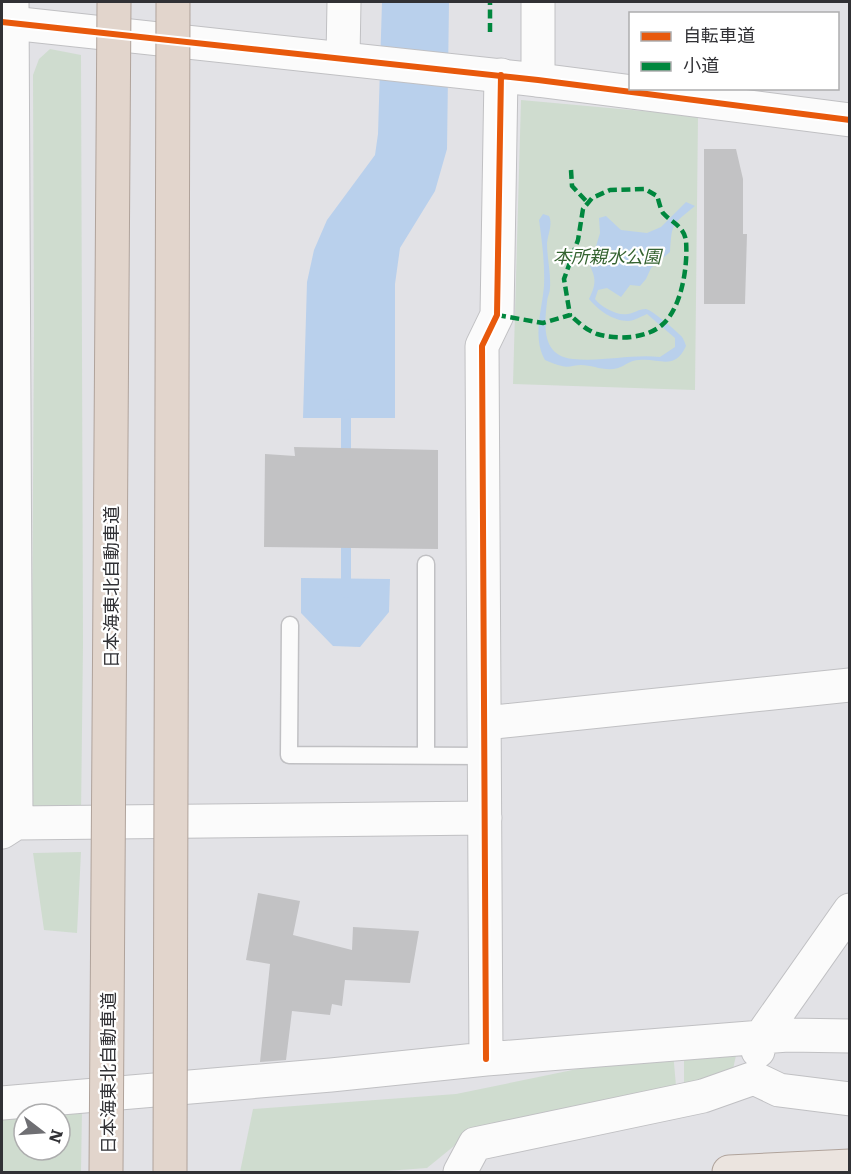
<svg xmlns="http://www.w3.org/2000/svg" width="851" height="1174" font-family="Literata,'Noto Sans JP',serif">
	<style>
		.green { fill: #cfdccf; fill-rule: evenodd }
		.water { fill: #b9d0ec }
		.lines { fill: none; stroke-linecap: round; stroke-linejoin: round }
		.stream { stroke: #b9d0ec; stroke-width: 10 }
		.building { fill: #c2c2c4 }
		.service-casing { stroke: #c0c0c3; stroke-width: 19 }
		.minor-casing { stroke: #c0c0c3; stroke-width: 35 }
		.tertiary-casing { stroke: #c0c0c3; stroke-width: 35 }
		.primary-casing { stroke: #b0a39b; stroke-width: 35 }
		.service { stroke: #fbfbfb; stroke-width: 16 }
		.minor { stroke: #fbfbfb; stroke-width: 33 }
		.tertiary { stroke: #fbfbfb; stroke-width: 33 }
		.primary { stroke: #ebe4df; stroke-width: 33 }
		.motorway-bridge-casing { stroke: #b0a39b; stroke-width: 35; stroke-linecap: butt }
		.motorway-bridge { stroke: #e2d5cc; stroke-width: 33 }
		.quiet { stroke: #00873e; stroke-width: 4.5; stroke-dasharray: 9 4.5; stroke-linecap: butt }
		.cycleway-casing { stroke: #fff; stroke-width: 10 }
		.cycleway { stroke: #e8590c; stroke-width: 6 }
		.labels { text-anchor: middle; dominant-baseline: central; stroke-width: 4.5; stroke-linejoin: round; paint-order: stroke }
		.park-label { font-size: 18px; font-style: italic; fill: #356331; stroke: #fff }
		.street-label { font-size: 18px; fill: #313135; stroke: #fff }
	</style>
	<rect width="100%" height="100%" fill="#e2e2e6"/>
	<path class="green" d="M50,49L81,55L83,644L81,816L40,819L31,803L34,328L33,75L39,59Z
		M521,100L698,116L695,390L513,384Z
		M81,852L77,933L44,930L33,853Z
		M737,1051L733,1069L684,1096V1052Z
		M673,1052L677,1097L470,1133L427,1168L372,1172H240L253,1109L456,1094L626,1059Z
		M82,1109L81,1172H2V1116ZM24,1114H60V1150H24Z"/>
	<path class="water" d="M382,2H449L447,149L435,191L400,248L395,284V418H303L307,282L314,250L327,220L375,155L378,134Z
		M686,202L695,206C672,225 672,222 670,252L651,268L646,279L640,286L630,285L621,297L607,288L598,290L595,299C601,307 617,316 628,314C635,313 638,309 646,309C652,310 678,332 682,337C684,340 685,343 686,346C675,371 660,358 639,360C630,360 625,366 618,368C605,372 593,365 581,365C575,365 568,368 562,366C557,365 550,362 545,360C532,337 542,311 544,286C545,265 542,241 539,220L543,214L549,216C553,225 548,233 547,243C547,258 551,273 550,288C550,293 547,297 547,302C544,327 542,356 573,359C603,362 631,354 660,357L675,347V338L647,314C642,316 634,321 628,321C613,321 598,310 589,299C595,286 597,280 590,266L600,233L599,218L606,216L621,230L647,233L661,227Z
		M301,578L390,579L389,612L360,647L333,646L301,613Z"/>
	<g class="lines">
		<path class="stream" d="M346,404V461
			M346,533V593"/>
	</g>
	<path class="building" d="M704,149H736L743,179V234H747L745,304H704Z
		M294,447L438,450V549L264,547L265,454L295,456Z
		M258,893L300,901L293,935L352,950L353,927L419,931L410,983L345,980L342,1006L332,1004L330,1015L292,1011L286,1060L260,1062L270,964L246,960Z"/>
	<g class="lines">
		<g class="service-casing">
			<path id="service" d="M426,564V756
				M290,625L289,755L485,756"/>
		</g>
		<g class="minor-casing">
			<path id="minor" d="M12,2L16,823
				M538,2V80
				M343,57L344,2
				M485,723L850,685
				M2,832L16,823L485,818
				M758,1051L760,1038L850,910
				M486,1059L482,346L497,315L501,75
				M2,1103L331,1075L486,1059L788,1035L850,1036
				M460,1172L475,1144L703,1096L754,1078L779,1090L850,1099"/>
		</g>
		<g class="tertiary-casing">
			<path id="tertiary" d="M2,22L538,80L850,120"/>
		</g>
		<g class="primary-casing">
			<path id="primary" d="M729,1172L850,1166"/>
		</g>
		<use href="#service" class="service"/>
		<use href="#minor" class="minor"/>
		<use href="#tertiary" class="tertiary"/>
		<use href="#primary" class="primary"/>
		<g class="motorway-bridge-casing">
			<path id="motorway-bridge" d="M106,1172L114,2
				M170,1172L173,2"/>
		</g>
		<use href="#motorway-bridge" class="motorway-bridge"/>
		<path class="quiet" d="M490,32V2
			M571,170L572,186L588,203
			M497,315L543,323L570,315L564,279L578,240L583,209L592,198L610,190L645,189L657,196C659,201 660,208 663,213C672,223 684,226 686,241C688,265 682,307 663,324C647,339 617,340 597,334C586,330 578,322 570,315"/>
		<g class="cycleway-casing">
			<path id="cycleway" d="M2,22L538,80L850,120
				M486,1059L482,346L497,315L501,75"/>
		</g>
		<use href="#cycleway" class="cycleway"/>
	</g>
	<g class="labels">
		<g class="park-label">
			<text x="607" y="255">本所親水公園</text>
		</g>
		<g class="street-label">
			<text transform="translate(110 587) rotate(-90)">日本海東北自動車道</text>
			<text transform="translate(107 1073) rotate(-90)">日本海東北自動車道</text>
		</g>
	</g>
	<rect width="851" height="1174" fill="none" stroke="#313135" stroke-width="6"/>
	<rect x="629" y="12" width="210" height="78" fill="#ffffff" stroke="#adadae" stroke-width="1.5"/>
	<rect x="641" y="32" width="30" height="9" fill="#e8590c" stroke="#adadae" stroke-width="1.5"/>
	<text x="683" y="42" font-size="18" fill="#313135">自転車道</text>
	<rect x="641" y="62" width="30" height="9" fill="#00873e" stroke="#adadae" stroke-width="1.5"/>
	<text x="683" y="72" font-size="18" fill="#313135">小道</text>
	<g transform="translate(42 1132) rotate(107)"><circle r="28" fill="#ffffff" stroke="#adadae" stroke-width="1.5"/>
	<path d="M0-4.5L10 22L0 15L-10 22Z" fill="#6f6f73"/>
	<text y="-9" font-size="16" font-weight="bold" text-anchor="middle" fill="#313135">N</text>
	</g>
</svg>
